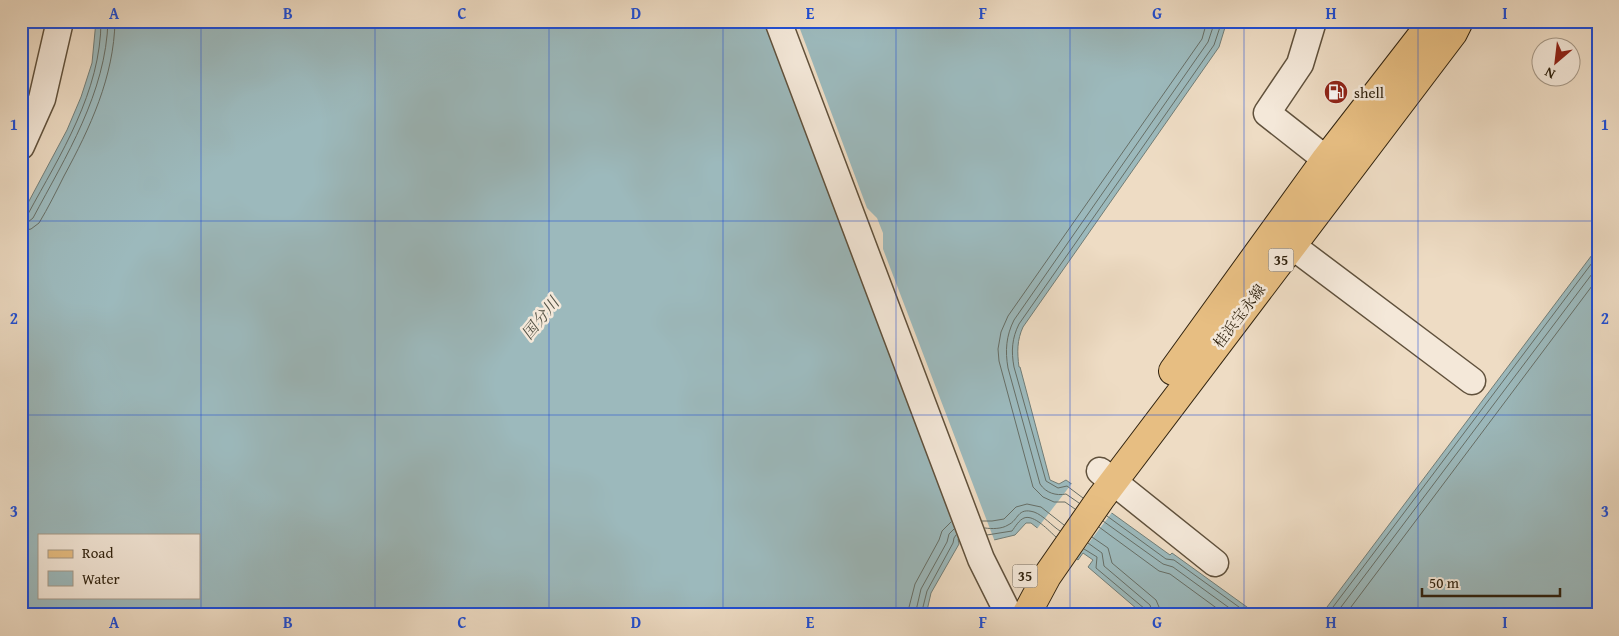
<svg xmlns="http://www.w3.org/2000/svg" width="1619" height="636" font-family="'Gentium Book Plus','Noto Serif JP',serif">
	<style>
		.water { fill: #9cb9bc; stroke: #717d77; fill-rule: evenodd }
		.pier { fill: #eedcc4 }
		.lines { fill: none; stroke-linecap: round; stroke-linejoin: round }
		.shore { stroke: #666e66; stroke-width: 1 }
		.minor-casing { stroke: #60513c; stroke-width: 29 }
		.major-casing { stroke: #31230f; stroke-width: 30 }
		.minor { stroke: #f4e8d9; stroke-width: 26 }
		.major { stroke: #e7be82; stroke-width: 28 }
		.grid { fill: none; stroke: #1d4ed8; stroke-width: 1; stroke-opacity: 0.55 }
		.labels { text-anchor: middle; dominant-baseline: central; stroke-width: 5; stroke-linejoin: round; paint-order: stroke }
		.shield { fill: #f4e8d9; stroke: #6c5e4c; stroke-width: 1 }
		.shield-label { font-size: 14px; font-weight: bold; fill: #31230f }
		.poi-label { font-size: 15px; fill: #31230f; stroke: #f4e8d9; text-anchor: start }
		.street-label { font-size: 15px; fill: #31230f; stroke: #f4e8d9 }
		.water-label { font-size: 16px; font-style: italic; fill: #515043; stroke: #f4e8d9 }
		.neatline { fill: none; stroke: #1d4ed8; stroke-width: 2 }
		.grid-label { font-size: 16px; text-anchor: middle; font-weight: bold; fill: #1d4ed8 }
	</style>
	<rect width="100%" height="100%" fill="#eedcc4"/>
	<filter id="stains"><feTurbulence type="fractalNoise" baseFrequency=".004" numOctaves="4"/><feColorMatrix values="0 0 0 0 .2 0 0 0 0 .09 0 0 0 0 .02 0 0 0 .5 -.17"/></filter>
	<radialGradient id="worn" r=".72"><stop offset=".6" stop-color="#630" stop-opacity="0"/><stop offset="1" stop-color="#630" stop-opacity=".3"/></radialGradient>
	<path class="water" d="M96,21H1227L1219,47L1023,327C1017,340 1017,352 1019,367H1020L1050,480L1059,484L1066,480L1170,555L1172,553L1258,615H1144L1088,567L1093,560L1083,553L1078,560L1031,523H1026L1015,535L994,540L960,538L958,539L959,544L931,593L926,615H21V216L67,130L81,97L92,63ZM39,535H199V597H39Z
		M1598,247V615H1321Z"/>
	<path class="pier" d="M765,21H797L867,208L877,218L883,233V249L995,542L961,541Z
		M1073,482L1113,511L1075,561L1036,530Z"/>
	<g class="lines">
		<path class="shore" d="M21,217L28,214C60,155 101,92 101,21
			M21,224L28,222L33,218C66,156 106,93 108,21
			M21,231L31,229L39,223C48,208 56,192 64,176C90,128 114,77 115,21
			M1083,498L1067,486L1058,488L1046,481L1014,367C1011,351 1012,338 1019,324L1214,45L1222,21
			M1079,503L1066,494C1056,496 1046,493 1040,484L1008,368C1005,351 1006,336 1014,320L1208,42L1215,21
			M1075,509L1065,502H1054L1043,497L1033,487L999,361L998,349L1001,332L1008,316L1202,39L1207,21
			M1107,516L1166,559L1174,560L1250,615
			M982,521H992L1004,519L1016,507L1027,504L1041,507L1064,525
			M1103,521L1163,564L1173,567L1239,615
			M1099,527L1159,571L1170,574L1226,615
			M985,528C992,529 1002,529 1008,525C1019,520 1017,507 1034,512C1043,515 1052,526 1060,531
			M987,535L1012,531C1015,527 1019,520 1024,518C1034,514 1049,531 1056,537
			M1092,537L1108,548L1112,563L1156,600L1159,607L1160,615
			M1088,543L1102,553L1104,566L1150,605L1153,615
			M1084,549L1097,557L1096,568L1145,609L1147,615
			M907,615L915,584L939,540L942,531L951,522
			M915,615L921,589L947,542L949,534L954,529
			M921,615L927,591L953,543L954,538L956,535
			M1327,615L1598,255
			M1335,615L1598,266
			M1345,615L1598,278"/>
		<g class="minor-casing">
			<path id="minor" d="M778,21L981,559L1009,615
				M1313,21L1300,64L1267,113L1342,172
				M21,146L42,99L60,21
				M1275,233L1472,381
				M1100,471L1215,563"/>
		</g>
		<g class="major-casing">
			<path id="major" d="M1173,371L1326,159L1433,21
				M1026,615L1047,576L1101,498L1453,33L1459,21"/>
		</g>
		<use href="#minor" class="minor"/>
		<use href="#major" class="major"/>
	</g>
	<path class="grid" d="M201,21V615M375,21V615M549,21V615M723,21V615M896,21V615M1070,21V615M1244,21V615M1418,21V615M21,221H1598M21,415H1598"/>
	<defs>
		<g id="fuel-disc" transform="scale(1.25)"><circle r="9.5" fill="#8f2418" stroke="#f4e8d9"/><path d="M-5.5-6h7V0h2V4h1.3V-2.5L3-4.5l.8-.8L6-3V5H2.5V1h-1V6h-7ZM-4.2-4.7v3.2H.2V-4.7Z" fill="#fff"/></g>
	</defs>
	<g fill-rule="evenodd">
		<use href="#fuel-disc" x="1336" y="92"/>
	</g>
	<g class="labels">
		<g class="shield">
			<rect x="1268.5" y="248.5" width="25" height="23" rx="4"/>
			<rect x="1012.5" y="564.5" width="25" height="23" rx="4"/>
		</g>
		<g class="shield-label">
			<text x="1281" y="260">35</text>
			<text x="1025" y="576">35</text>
		</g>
		<g class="poi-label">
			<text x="1354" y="92">shell</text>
		</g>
		<g class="street-label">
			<text transform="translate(1239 316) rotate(-53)">桂浜宝永線</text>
		</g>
		<g class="water-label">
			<text transform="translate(540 318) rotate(-51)">国分川</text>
		</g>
	</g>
	<rect width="1619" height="636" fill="none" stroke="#eedcc4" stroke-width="55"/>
	<rect x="38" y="534" width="162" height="65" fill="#f4e8d9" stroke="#a69988"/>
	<rect x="48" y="550" width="25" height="8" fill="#e7be82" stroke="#a69988"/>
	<text x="82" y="558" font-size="15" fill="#31230f">Road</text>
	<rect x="48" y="571" width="25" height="15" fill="#9cb9bc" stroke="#a69988"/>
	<text x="82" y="584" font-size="15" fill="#31230f">Water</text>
	<g transform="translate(1556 62) rotate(208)"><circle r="24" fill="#f4e8d9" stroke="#a69988"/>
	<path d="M0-4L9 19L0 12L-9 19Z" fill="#8f2418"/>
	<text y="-8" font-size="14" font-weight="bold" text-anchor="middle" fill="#31230f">N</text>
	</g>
	<path d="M1422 588v8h138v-8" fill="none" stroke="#31230f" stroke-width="2.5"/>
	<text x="1429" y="588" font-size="15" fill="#31230f" stroke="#f4e8d9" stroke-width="4" paint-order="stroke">50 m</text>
	<rect x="28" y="28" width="1564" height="580" class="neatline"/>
	<g class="grid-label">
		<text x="114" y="19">A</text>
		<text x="288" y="19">B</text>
		<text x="462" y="19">C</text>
		<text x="636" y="19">D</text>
		<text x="810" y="19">E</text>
		<text x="983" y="19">F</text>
		<text x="1157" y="19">G</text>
		<text x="1331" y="19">H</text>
		<text x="1505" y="19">I</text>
		<text x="14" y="130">1</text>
		<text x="1605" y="130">1</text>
		<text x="14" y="324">2</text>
		<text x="1605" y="324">2</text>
		<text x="14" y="517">3</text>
		<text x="1605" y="517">3</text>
		<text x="114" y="628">A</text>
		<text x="288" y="628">B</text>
		<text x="462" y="628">C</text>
		<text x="636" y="628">D</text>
		<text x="810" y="628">E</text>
		<text x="983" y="628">F</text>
		<text x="1157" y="628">G</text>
		<text x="1331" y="628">H</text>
		<text x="1505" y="628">I</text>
	</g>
	<rect width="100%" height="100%" filter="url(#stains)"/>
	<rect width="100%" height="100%" fill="url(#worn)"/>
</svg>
